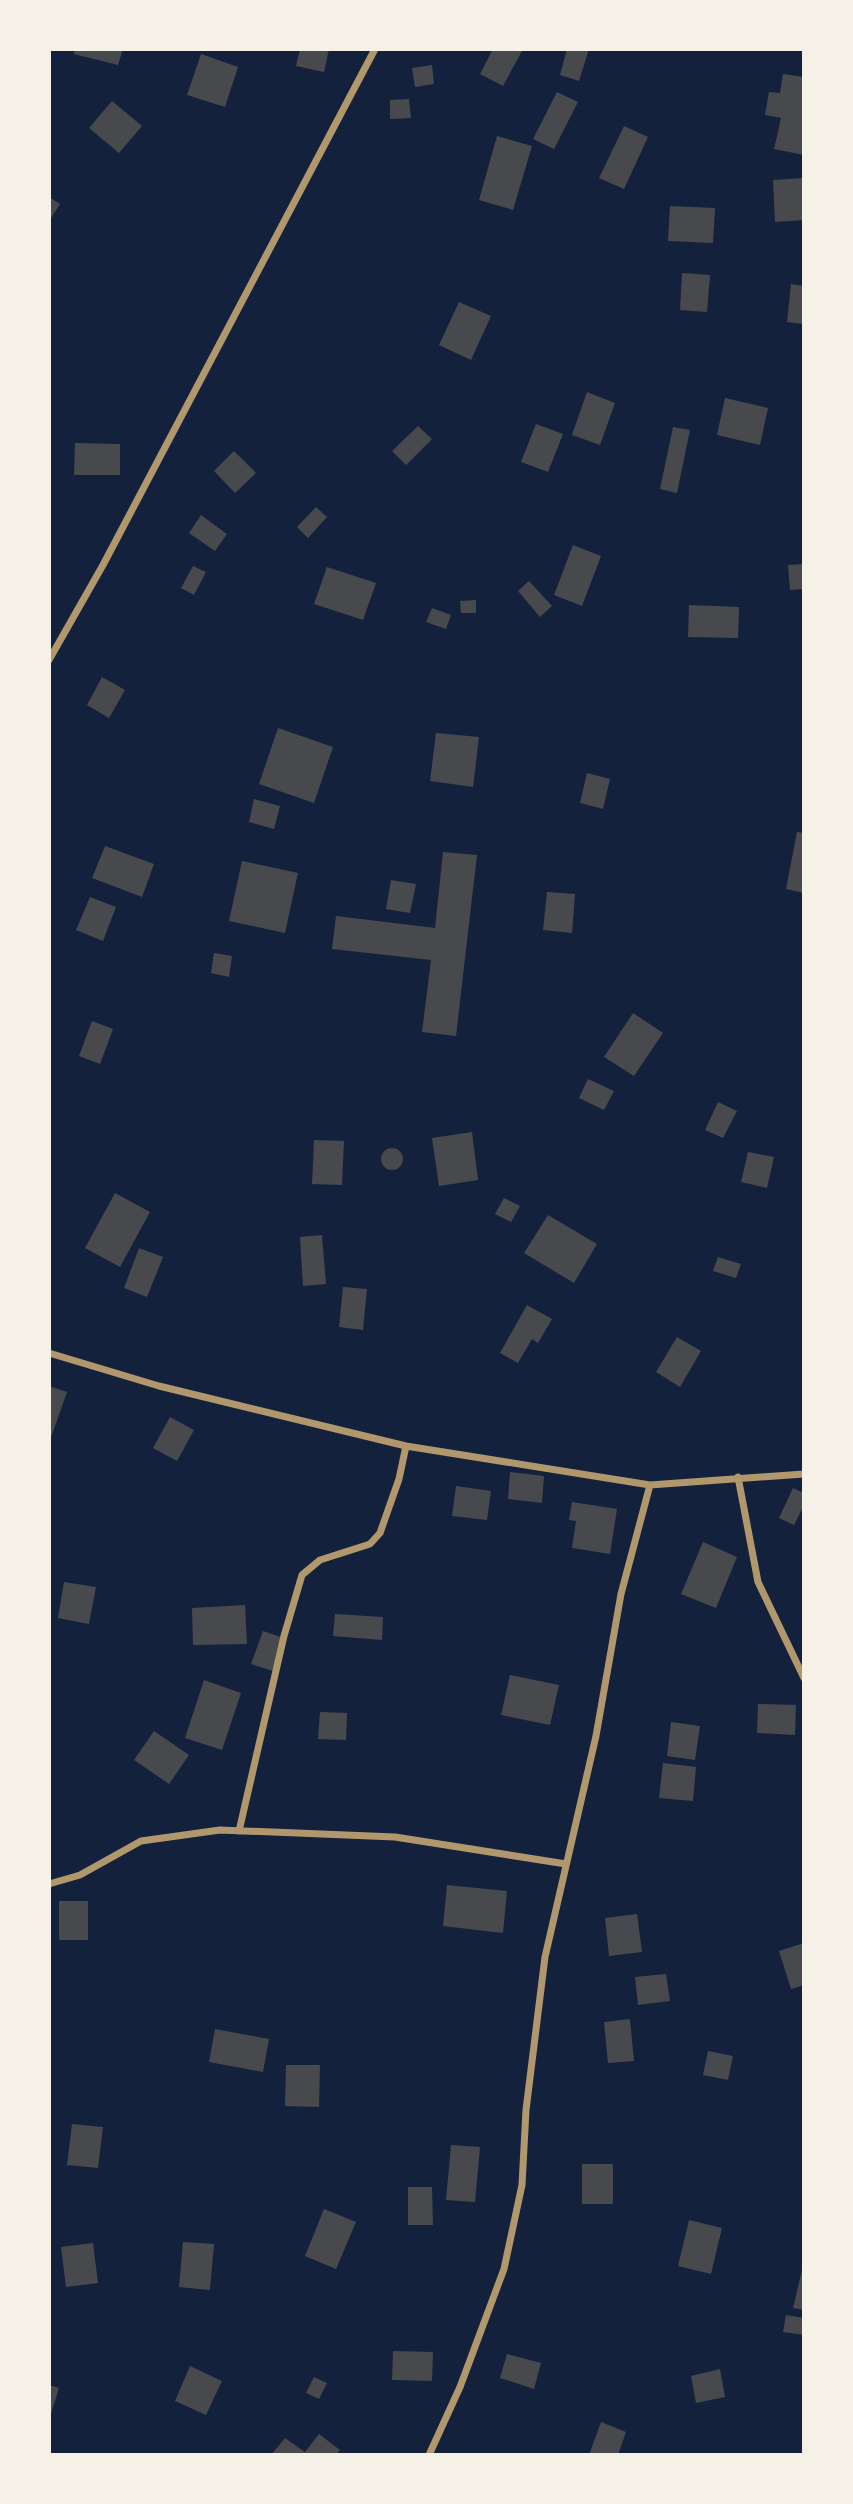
<svg xmlns="http://www.w3.org/2000/svg" width="853" height="2504" font-family="'Exo 2',sans-serif">
	<style>
		.building { fill: #48494c }
		.lines { fill: none; stroke-linecap: round; stroke-linejoin: round }
		.minor { stroke: #b1986c; stroke-width: 7 }
	</style>
	<rect width="100%" height="100%" fill="#14213d"/>
	<path class="building" d="M75,49H123L118,65L74,54Z
		M300,49H329L324,72L296,66Z
		M493,49H523L503,86L480,74Z
		M567,49H589L579,81L560,75Z
		M201,54L238,67L225,107L187,95Z
		M432,65L434,84L415,87L412,68Z
		M783,74L804,77V155L774,149L781,118L765,115L769,92L780,93Z
		M557,92L578,102L554,149L533,139Z
		M409,99L411,118L390,119V100Z
		M112,101L142,126L119,153L89,128Z
		M624,126L648,137L624,189L599,178Z
		M497,136L532,146L513,210L479,200Z
		M804,178V220L775,222L773,180Z
		M49,197L60,204L49,221Z
		M670,206L715,208L713,243L668,241Z
		M682,273L710,275L707,312L680,310Z
		M791,284L804,286V324L787,322Z
		M459,302L491,316L471,360L439,345Z
		M587,392L615,403L600,445L572,435Z
		M725,398L768,408L760,445L717,435Z
		M536,424L563,434L548,472L521,462Z
		M418,426L432,439L406,465L392,451Z
		M673,427L690,430L677,493L660,489Z
		M75,443L120,444V475H74Z
		M234,451L256,473L235,493L214,471Z
		M316,507L327,517L308,538L297,527Z
		M201,515L227,534L215,551L189,533Z
		M573,545L601,556L582,606L554,595Z
		M804,564V589L790,590L788,565Z
		M193,566L206,572L194,595L181,588Z
		M327,567L376,583L363,620L314,604Z
		M529,581L552,606L540,617L518,591Z
		M476,600V613H461L460,601Z
		M689,605L739,607L738,638L688,637Z
		M432,608L451,615L446,629L426,622Z
		M102,677L125,690L109,718L87,705Z
		M278,728L333,747L314,803L259,784Z
		M436,733L479,737L473,787L430,781Z
		M587,773L610,779L603,809L580,803Z
		M254,799L280,806L274,829L249,822Z
		M797,832L804,833V893L786,889Z
		M105,846L154,864L142,897L92,878Z
		M443,852L477,855L456,1036L422,1032L431,960L332,949L336,916L435,928Z
		M242,861L298,873L285,933L229,921Z
		M391,880L416,884L410,913L386,909Z
		M547,892L575,894L572,933L543,930Z
		M90,897L116,907L103,941L76,930Z
		M214,953L232,956L229,977L211,973Z
		M633,1013L663,1033L634,1076L604,1057Z
		M92,1021L113,1029L100,1064L79,1056Z
		M588,1079L614,1091L604,1110L579,1098Z
		M718,1102L737,1111L723,1138L705,1130Z
		M472,1132L478,1180L439,1186L432,1138Z
		M314,1140L344,1141L342,1185L312,1184Z
		M381 1159a11 11 0 1 1 22 0a11 11 0 1 1-22 0Z
		M748,1152L774,1157L767,1188L741,1182Z
		M115,1193L150,1212L120,1267L85,1248Z
		M504,1198L520,1206L511,1222L495,1214Z
		M548,1215L597,1244L574,1283L524,1253Z
		M322,1235L326,1284L303,1286L300,1237Z
		M139,1248L163,1257L147,1297L124,1288Z
		M718,1257L741,1264L736,1278L713,1271Z
		M343,1287L367,1289L363,1330L339,1327Z
		M527,1305L552,1319L538,1343L532,1339L518,1363L500,1353Z
		M677,1337L701,1351L680,1387L656,1372Z
		M49,1386L67,1392L49,1443Z
		M170,1417L194,1430L177,1461L153,1448Z
		M510,1472L544,1476L542,1503L508,1499Z
		M456,1486L491,1491L487,1520L452,1516Z
		M793,1488L804,1493V1505L794,1525L779,1518Z
		M572,1502L617,1509L610,1554L572,1548L576,1521L569,1520Z
		M703,1542L737,1557L716,1608L681,1594Z
		M64,1582L96,1587L89,1624L58,1618Z
		M245,1605L247,1644L193,1645L192,1608Z
		M335,1614L383,1617L382,1640L333,1636Z
		M263,1631L284,1638L273,1671L251,1664Z
		M510,1675L559,1685L550,1725L501,1715Z
		M204,1680L241,1693L222,1750L185,1738Z
		M758,1704L796,1705L795,1735L757,1733Z
		M320,1712L347,1713L346,1740L318,1739Z
		M671,1722L700,1726L695,1760L667,1756Z
		M154,1731L189,1755L169,1784L134,1760Z
		M663,1763L696,1767L693,1801L659,1798Z
		M447,1885L507,1891L503,1933L443,1926Z
		M59,1901H88V1940H59Z
		M637,1914L642,1952L609,1956L605,1918Z
		M804,1943V1985L791,1989L779,1951Z
		M666,1974L670,2001L638,2005L635,1977Z
		M630,2019L634,2061L608,2063L604,2022Z
		M215,2029L269,2039L263,2072L209,2062Z
		M708,2051L733,2056L728,2080L703,2075Z
		M286,2065H320L319,2107L285,2106Z
		M72,2124L103,2127L98,2168L67,2165Z
		M451,2145L480,2147L475,2202L446,2200Z
		M582,2164H613V2204H582Z
		M408,2187H432L433,2225H408Z
		M324,2209L356,2222L336,2269L305,2256Z
		M689,2220L722,2228L711,2274L678,2266Z
		M183,2242L214,2244L210,2290L179,2287Z
		M93,2243L98,2283L66,2287L61,2247Z
		M803,2266L804,2267V2310L793,2308Z
		M786,2315L804,2318V2335L783,2332Z
		M393,2351L433,2352L432,2381L392,2380Z
		M507,2354L541,2363L534,2389L500,2378Z
		M190,2366L222,2381L206,2415L175,2401Z
		M720,2369L725,2397L696,2403L691,2376Z
		M314,2377L327,2383L319,2399L306,2393Z
		M49,2385L59,2388L50,2417H49Z
		M601,2422L626,2432L618,2455H589Z
		M319,2434L340,2450L336,2455H271L285,2438L305,2452Z"/>
	<g class="lines">
		<path class="minor" d="M49,660L103,565L375,49
			M49,1353L159,1386L406,1446L650,1485L804,1474
			M738,1477L758,1582L804,1678
			M239,1831L284,1636L302,1575L320,1560L370,1544L380,1533L399,1479L406,1446
			M49,1884L80,1875L141,1841L220,1830L395,1837L566,1864
			M429,2455L460,2387L504,2269L522,2185L526,2110L545,1957L596,1736L621,1594L650,1485"/>
	</g>
	<rect width="853" height="2504" fill="none" stroke="#f6f1e7" stroke-width="102"/>
</svg>
